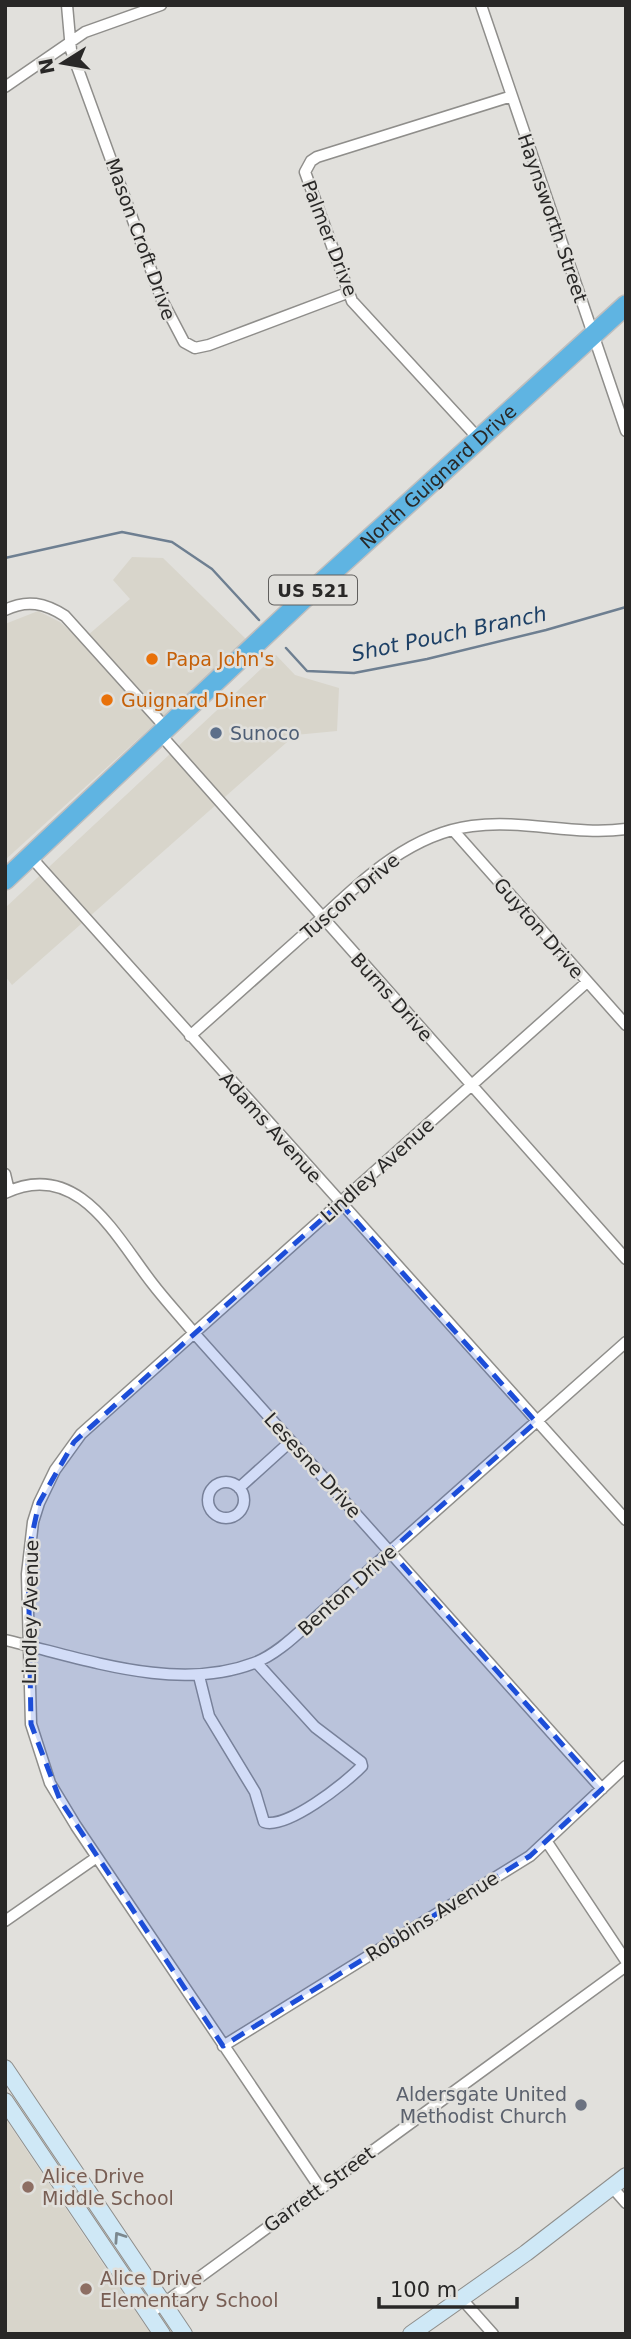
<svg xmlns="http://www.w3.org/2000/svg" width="631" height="2339" font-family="'DejaVu Sans',sans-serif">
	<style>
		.built { fill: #d8d5cb }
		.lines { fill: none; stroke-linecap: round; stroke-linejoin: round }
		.stream { stroke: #6e7f91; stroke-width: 2.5 }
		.street-casing { stroke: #8f8e8b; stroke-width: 13 }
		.secondary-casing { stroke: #8f8e8b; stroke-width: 18 }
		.highway-casing { stroke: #bfbebe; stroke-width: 22 }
		.street { stroke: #fff; stroke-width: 10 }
		.secondary { stroke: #cfe8f6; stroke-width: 16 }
		.highway { stroke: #5fb4e2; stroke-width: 19 }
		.oneway { stroke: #7c888e }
		.marked { fill: #1d4ed8; fill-opacity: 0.2; stroke: #1d4ed8; stroke-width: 5; stroke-dasharray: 14 9; stroke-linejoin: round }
		.food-dot { fill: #e8710a; stroke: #e1e0dc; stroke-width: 2.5 }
		.service-dot { fill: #5c6f8a; stroke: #e1e0dc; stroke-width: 2.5 }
		.worship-dot { fill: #6b7280; stroke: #e1e0dc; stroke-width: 2.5 }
		.education-dot { fill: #8d6e63; stroke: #e1e0dc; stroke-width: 2.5 }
		.labels { text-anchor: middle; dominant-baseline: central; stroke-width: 5; stroke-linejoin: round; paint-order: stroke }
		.shield { fill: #e1e0dc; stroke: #605f5d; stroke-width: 2 }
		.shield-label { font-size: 18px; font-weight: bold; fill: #292827 }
		.street-label { font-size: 19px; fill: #292827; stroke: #e1e0dc }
		.food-label { font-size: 19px; fill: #c56008; stroke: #e1e0dc; text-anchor: start }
		.service-label { font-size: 19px; fill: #4e5e75; stroke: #e1e0dc; text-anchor: start }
		.worship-label { font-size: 19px; fill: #5b616d; stroke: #e1e0dc; text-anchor: end }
		.education-label { font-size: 19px; fill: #785e54; stroke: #e1e0dc; text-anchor: start }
		.water-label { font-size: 21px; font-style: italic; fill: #1d4066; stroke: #e1e0dc }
	</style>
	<rect width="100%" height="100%" fill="#e1e0dc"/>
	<path class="built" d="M132,557L163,558L247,640L5,860V624L38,611L60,622L81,641L130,599L113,580Z
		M276,655L295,675L339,688L337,731L295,735L12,985L5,976V908Z
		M5,2118L97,2255L151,2334H5Z"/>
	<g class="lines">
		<path class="stream" d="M5,558L122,532L172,542L212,569L259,620
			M286,648L307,671L354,673L427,659L546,630L626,607"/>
		<g class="street-casing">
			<path id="street" d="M67,5L71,50L162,300L184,342L195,348L209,345L347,293
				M481,5L626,431
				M5,87L85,32L161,5
				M479,439L352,301L305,172L311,161L317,157L512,96
				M5,610C27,599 45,603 65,616L166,728
				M160,734L626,1259
				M453,830L626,1025
				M30,856L626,1520
				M190,1036C227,1003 264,970 301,937C351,892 402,835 472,826C524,819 574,836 626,829
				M5,1174L9,1191
				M5,1193C78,1158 116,1237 152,1283C165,1300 180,1316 194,1333L602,1789
				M208 1500a18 18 0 1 1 36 0a18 18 0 1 1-36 0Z
				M239,1488L291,1441
				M5,1640C83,1658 176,1693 254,1663C273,1656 291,1640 306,1626L626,1342
				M199,1676L209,1716L255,1792L264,1822C286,1830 346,1783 362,1766L361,1762L315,1727L257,1663
				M547,1842L626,1961
				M5,1921L97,1857
				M223,2046L530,1856L626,1766
				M612,2187L626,2203
				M320,2188L76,1826L50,1783L31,1724L27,1574L33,1522L39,1503L55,1470L81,1434L587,982
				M460,2297L493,2334
				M149,2314L626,1966"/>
		</g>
		<g class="secondary-casing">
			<path id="secondary" d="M5,2068L184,2334
				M5,2101L162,2334
				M411,2334L526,2253L626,2176"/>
		</g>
		<g class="highway-casing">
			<g id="highway">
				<path id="s1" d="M5,880L312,591L626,305"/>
			</g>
		</g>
		<use href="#street" class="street"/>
		<use href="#secondary" class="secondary"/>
		<use href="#highway" class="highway"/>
	</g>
	<defs><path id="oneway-chevron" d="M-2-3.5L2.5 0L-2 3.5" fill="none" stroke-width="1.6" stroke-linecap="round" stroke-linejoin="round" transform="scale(1.75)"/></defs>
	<use class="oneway" href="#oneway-chevron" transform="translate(119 2237) rotate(-124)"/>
	<path class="marked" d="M340,1203L536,1422L390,1551L602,1789L530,1856L223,2046L60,1800L31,1724L28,1553L39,1503L74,1442Z"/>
	<g class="food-dot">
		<circle cx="152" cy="659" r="7"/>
		<circle cx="107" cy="700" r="7"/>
	</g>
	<circle class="service-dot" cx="216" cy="733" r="7"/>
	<circle class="worship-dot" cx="581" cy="2105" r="7"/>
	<g class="education-dot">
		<circle cx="28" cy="2187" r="7"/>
		<circle cx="86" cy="2289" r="7"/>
	</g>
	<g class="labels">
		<rect class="shield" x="269" y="575.5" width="88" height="29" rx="5"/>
		<g class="shield-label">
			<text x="313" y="590">US 521</text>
		</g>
		<g class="street-label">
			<text transform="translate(553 218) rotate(71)">Haynsworth Street</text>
			<text transform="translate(330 238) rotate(69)">Palmer Drive</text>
			<text transform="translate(141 239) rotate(70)">Mason Croft Drive</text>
			<text stroke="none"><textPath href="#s1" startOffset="592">North Guignard Drive</textPath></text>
			<text transform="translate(350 896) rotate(-40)">Tuscon Drive</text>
			<text transform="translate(539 928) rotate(49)">Guyton Drive</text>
			<text transform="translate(392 997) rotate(48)">Burns Drive</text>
			<text transform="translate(271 1127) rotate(48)">Adams Avenue</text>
			<text transform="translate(377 1170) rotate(-42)">Lindley Avenue</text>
			<text transform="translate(313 1465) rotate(48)">Lesesne Drive</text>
			<text transform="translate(347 1590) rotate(-42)">Benton Drive</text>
			<text transform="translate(30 1612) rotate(-89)">Lindley Avenue</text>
			<text transform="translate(432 1916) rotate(-32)">Robbins Avenue</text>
			<text transform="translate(319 2189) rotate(-36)">Garrett Street</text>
		</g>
		<g class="food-label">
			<text x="166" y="659">Papa John's</text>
			<text x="121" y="700">Guignard Diner</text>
		</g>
		<g class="service-label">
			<text x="230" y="733">Sunoco</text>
		</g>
		<g class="worship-label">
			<text x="567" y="2094">Aldersgate United<tspan x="567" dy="22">Methodist Church</tspan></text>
		</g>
		<g class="education-label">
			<text x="42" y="2176">Alice Drive<tspan x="42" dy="22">Middle School</tspan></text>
			<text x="100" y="2278">Alice Drive<tspan x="100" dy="22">Elementary School</tspan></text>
		</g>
		<g class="water-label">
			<text transform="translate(449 634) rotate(-12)">Shot Pouch Branch</text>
		</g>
	</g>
	<rect width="631" height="2339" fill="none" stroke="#292827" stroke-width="14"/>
	<g transform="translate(63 63) rotate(259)" stroke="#e1e0dc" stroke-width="5" paint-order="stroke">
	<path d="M0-5L12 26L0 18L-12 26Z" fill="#292827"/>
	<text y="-10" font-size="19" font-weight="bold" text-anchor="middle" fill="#292827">N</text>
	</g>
	<path d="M379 2297v10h138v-10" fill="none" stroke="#292827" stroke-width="3.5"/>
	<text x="390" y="2297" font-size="21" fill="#292827" stroke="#e1e0dc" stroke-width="5" paint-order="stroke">100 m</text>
</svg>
